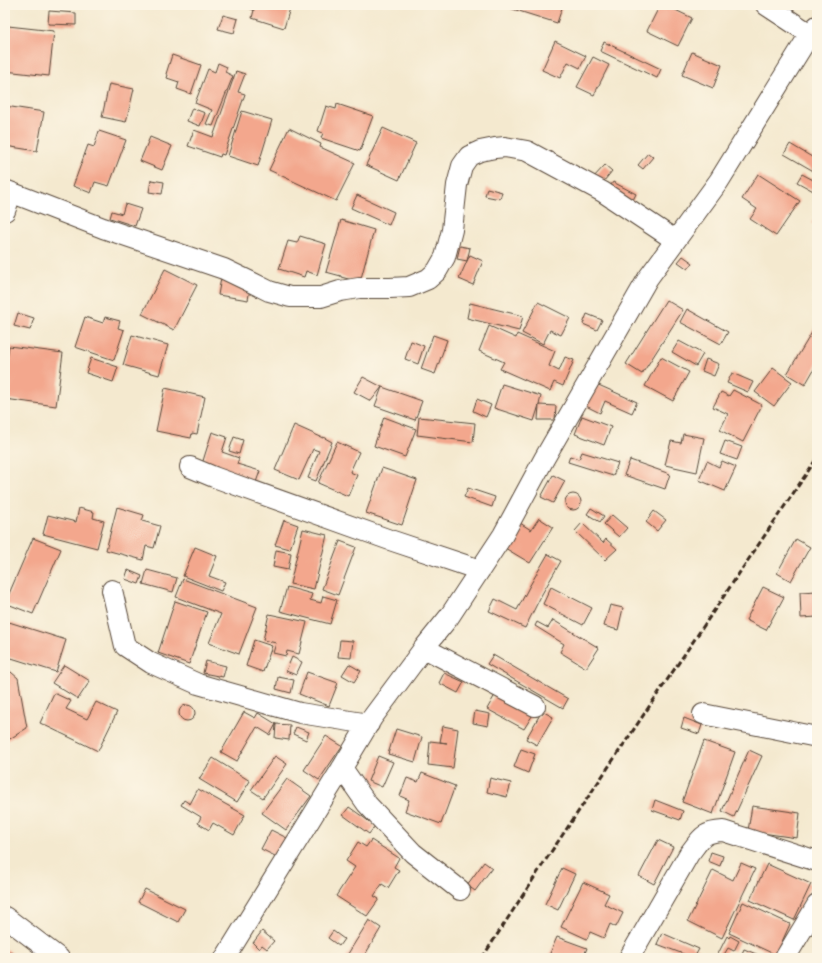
<svg xmlns="http://www.w3.org/2000/svg" width="822" height="963" font-family="Pangolin,sans-serif">
	<style>
		.building { fill: #f3a78d }
		.lines { fill: none; stroke-linecap: round; stroke-linejoin: round }
		.street-casing { stroke: #574739; stroke-width: 22 }
		.street { stroke: #fff; stroke-width: 20 }
		.rail { stroke: #3b2a1e; stroke-width: 3; stroke-dasharray: 6 3; stroke-linecap: butt }
	</style>
	<rect width="100%" height="100%" fill="#fcf5e5"/>
	<filter id="ink" filterUnits="userSpaceOnUse"><feTurbulence type="fractalNoise" baseFrequency=".025" numOctaves="2"/><feDisplacementMap in="SourceGraphic" scale="8" xChannelSelector="R" yChannelSelector="G"/><feConvolveMatrix kernelMatrix="1 2 1 2 8 2 1 2 1" color-interpolation-filters="sRGB"/></filter>
	<filter id="wash" filterUnits="userSpaceOnUse"><feTurbulence type="fractalNoise" baseFrequency=".012" numOctaves="4" result="noise"/><feDisplacementMap in="SourceGraphic" scale="16" xChannelSelector="R" yChannelSelector="G"/><feGaussianBlur stdDeviation="0.9" result="paint"/><feColorMatrix in="noise" values="0 0 0 0 0 0 0 0 0 0 0 0 0 0 0 0 0 1.4 0 .05"/><feComposite in="paint" operator="in"/></filter>
	<g filter="url(#wash)">
		<rect width="100%" height="100%" fill="#f4e9cf"/>
		<g id="blocks">
			<path class="building" d="M239,5H291L284,28L252,18L254,10Z
				M500,5H563L557,23Z
				M660,5H665L692,18L678,46L647,31Z
				M49,11L76,13V25L48,24Z
				M223,15L238,19L234,33L218,29Z
				M8,26L54,31L49,76L5,71V54Z
				M555,41L586,56L580,68L568,62L560,78L542,70Z
				M604,42L661,69L657,78L600,51Z
				M692,52L722,65L713,88L682,75Z
				M172,55L201,65L191,94L177,89L179,82L167,78L168,75L166,74Z
				M593,57L609,65L594,95L577,87Z
				M218,63L227,67L225,72L233,76L213,126L206,124L212,110L195,103L208,69L215,72Z
				M236,71L245,74L238,92L245,94L224,155L221,154L220,157L188,146L194,130L213,137Z
				M109,84L134,89L126,122L102,117Z
				M337,104L373,116L360,151L321,138L323,133L318,131L326,106L336,109Z
				M5,106L44,112L37,151L5,146Z
				M192,108L205,113L200,126L187,121Z
				M242,111L272,120L258,166L228,156Z
				M289,128L321,144L320,147L355,163L336,201L269,170Z
				M383,128L416,143L399,180L366,165Z
				M99,131L126,140L109,186L95,182L91,193L73,186L88,145L94,147Z
				M150,137L172,146L162,170L140,161Z
				M790,144L817,160V173L784,154Z
				M648,153L653,157L643,169L638,165Z
				M605,165L612,171L600,186L592,179Z
				M758,174L800,201L776,236L750,219L757,209L742,199Z
				M802,174L817,182V193L797,182Z
				M151,180L164,182L162,194L149,192Z
				M613,182L636,194L631,204L607,191Z
				M487,188L502,192L500,199L485,196Z
				M357,195L394,212L389,225L351,208Z
				M125,204L141,209L135,226L110,218L112,211L122,214Z
				M817,216V227L812,223Z
				M341,220L374,230L360,282L341,277V276L326,272Z
				M300,236L326,244L317,275L306,271L304,277L279,269L288,241L297,243Z
				M460,246L470,248L467,261L470,255L483,261L473,285L459,279L467,261L457,259Z
				M683,256L693,263L688,269L678,262Z
				M165,269L197,285L174,330L142,314Z
				M221,278L251,283L248,300L218,295Z
				M666,300L683,310L642,374L626,364Z
				M538,302L570,318L561,335L550,330L543,344L522,333Z
				M470,303L523,316L519,331L467,318Z
				M687,309L728,332L721,344L680,322Z
				M18,313L34,318L30,330L14,326Z
				M587,314L602,320L597,330L583,324Z
				M85,317L103,323L105,317L120,321L118,328L124,330L114,360L75,347Z
				M817,324V364L805,385L787,374Z
				M489,326L516,338L517,334L555,351L549,366L559,371L565,357L574,360L563,386L554,382L550,391L500,369L504,362L479,351Z
				M132,335L168,345L159,375L123,365Z
				M433,335L447,340L435,374L421,369Z
				M411,341L424,346L418,364L405,359Z
				M679,341L703,354L696,366L672,352Z
				M9,346L63,353L56,406L5,399V373Z
				M661,357L689,372L673,401L645,386Z
				M91,358L118,367L113,382L86,373Z
				M706,359L719,364L714,376L702,371Z
				M773,368L792,382L774,406L755,392Z
				M732,373L753,382L748,392L727,383Z
				M363,377L382,387L422,401L415,420L375,406L382,387L371,401L354,392Z
				M594,383L637,402L632,413L605,401L600,413L584,405Z
				M502,384L541,396L539,405L556,406L555,420H538L539,405L534,421L494,408Z
				M165,388L205,397L197,434L192,433L191,438L156,431Z
				M733,390L762,405L743,442L720,430L728,414L713,407L721,392L729,396Z
				M477,399L491,405L486,417L473,411Z
				M582,416L611,427L604,445L575,434Z
				M384,417L416,429L405,457L374,446Z
				M419,417L475,423L473,442L417,435Z
				M294,425L323,438V437L332,442L316,481L308,478L319,451L313,449L299,480L275,470Z
				M212,432L227,437L222,452L239,458L237,464L260,471L254,488L202,464Z
				M683,434L704,438L697,472L665,465L671,441L681,443Z
				M234,437L243,440L239,454L229,451Z
				M725,441L742,447L737,460L720,454Z
				M337,442L359,452L350,472L357,475L348,496L318,483Z
				M582,452L618,463L613,476L568,462L570,456L579,459Z
				M630,460L670,474L665,489L624,475Z
				M707,461L719,467L722,461L736,467L725,491L699,480Z
				M382,468L417,480L402,525L366,513Z
				M553,475L565,481L553,503L541,497Z
				M468,488L495,497L492,507L464,497Z
				M565 502a8 8 0 1 1 16 0a8 8 0 1 1-16 0Z
				M117,507L144,515L142,521L160,526L154,548L146,546L143,560L106,550Z
				M79,508L94,512L93,518L104,521L97,548L43,534L48,515L76,522Z
				M591,508L604,516L600,522L587,514Z
				M654,511L666,520L657,531L646,522Z
				M612,515L627,528L619,537L604,524Z
				M539,518L553,527L530,563L505,548L520,523L531,530Z
				M284,520L298,525L290,549L275,545Z
				M582,523L603,543L606,539L617,549L605,560L575,531Z
				M303,529L327,535L314,589L290,584Z
				M33,538L61,549L33,614L5,603Z
				M796,539L810,547L791,581L777,573Z
				M340,541L356,547L338,595L322,589Z
				M195,547L217,556L209,576L225,582L221,591L183,576Z
				M276,550L291,553L288,570L273,567Z
				M548,554L561,561L542,594L525,628L489,611L495,599L517,610L529,587Z
				M128,570L142,576L139,584L125,579Z
				M147,570L177,578L173,592L143,584Z
				M183,579L257,607L239,654L209,643L221,614L176,597Z
				M287,587L312,594L310,600L321,603L323,596L337,600L330,624L280,611Z
				M551,587L592,608L583,625L543,604Z
				M763,587L784,597L766,630L746,620Z
				M817,591V617L801,618L800,592Z
				M175,601L207,612L189,664L158,653Z
				M610,605L623,608L618,630L604,626Z
				M269,614L307,622L299,654L287,651L286,656L273,653L276,643L263,640Z
				M553,620L599,648L586,668L560,652L564,644L535,626L537,622L548,628Z
				M9,622L66,640L56,672L5,656V637Z
				M254,640L272,646L263,672L246,666Z
				M340,640L353,641L351,658L338,657Z
				M493,655L568,699L563,708L487,664Z
				M292,657L302,662L296,675L286,671Z
				M206,661L226,666L223,677L203,673Z
				M349,664L361,671L354,682L342,675Z
				M64,665L90,681L78,699L52,683Z
				M5,667L18,678L27,728L5,742Z
				M307,672L338,683L329,706L299,694Z
				M444,673L464,682L458,693L439,683Z
				M278,677L294,680L291,693L276,689Z
				M54,693L71,701L66,709L87,719L96,702L117,712L98,751L40,723Z
				M495,695L532,716L524,729L487,709Z
				M179 713a8 8 0 1 1 16 0a8 8 0 1 1-16 0Z
				M475,711L490,714L488,726L473,723Z
				M542,711L553,717L537,745L526,739Z
				M244,712L255,718L258,713L276,724L270,735L257,727L237,761L221,752Z
				M684,718L702,725L699,734L681,728Z
				M276,724L290,725L289,740L275,738Z
				M443,726L458,729L453,768L428,765L430,741L447,743L440,742Z
				M296,727L309,732L306,740L293,734Z
				M396,729L422,737L415,762L388,754Z
				M326,736L342,746L319,780L304,770Z
				M704,741L735,752L713,814L682,802Z
				M521,749L535,754L528,773L514,767Z
				M749,750L762,756L734,817L722,811Z
				M275,756L287,764L263,798L251,790Z
				M378,756L393,762L382,787L368,781Z
				M213,758L250,781L237,802L199,779Z
				M422,773L455,786L441,824L405,811L409,800L400,796L407,778L418,782Z
				M490,778L511,783L507,797L487,792Z
				M287,779L311,796L286,830L262,813Z
				M198,789L245,815L234,835L213,823L209,830L198,823L201,817L181,805L184,800L190,804Z
				M655,800L683,811L680,820L652,810Z
				M752,806L800,813L797,838L748,831Z
				M349,807L363,817L375,826L369,834L343,815Z
				M271,830L287,838L277,857L261,849Z
				M371,840L399,858L394,867L399,870L388,888L382,884L374,896L379,899L367,916L336,896L355,867L346,861L358,842L366,847Z
				M658,840L673,847L654,884L639,876Z
				M711,852L723,856L720,866L708,861Z
				M484,862L492,868L475,891L467,885Z
				M741,863L755,869L722,938L688,921L713,870L733,880Z
				M767,864L811,884L794,920L750,900Z
				M562,868L575,874L558,910L545,904Z
				M583,882L609,894L604,904L623,913L616,927L610,924L604,938L590,932L587,939L561,927Z
				M145,889L185,909L178,922L138,902Z
				M743,902L790,924L776,955L729,933Z
				M369,920L381,928L363,958H347L346,957Z
				M262,931L274,941L267,949L262,945L259,949L253,943Z
				M333,931L344,939L339,946L328,938Z
				M662,933L699,949L694,958L657,944Z
				M727,936L729,938L730,936L739,941L734,951L728,948L722,958H716Z
				M557,937L587,948L583,958H548Z
				M744,949L766,958H740Z
				M7,950L19,958H5V953Z"/>
		</g>
	</g>
	<g filter="url(#ink)">
		<use href="#blocks" fill-opacity="0" stroke="#574739" stroke-width="1"/>
		<g class="lines">
			<g class="street-casing">
				<path id="street" d="M766,5L810,34
					M5,190L103,228L224,269L253,283L269,291L290,297H321L340,291L359,288H390L409,287L428,279L437,271L445,257L452,230L457,185L462,166L469,156L480,151L495,148L505,147L527,151L603,192L675,240
					M5,211L11,193
					M190,467L214,477L390,540L480,570
					M112,590L125,646L151,663L198,684L300,713L369,724
					M535,706L424,648L449,617L503,535L544,459L648,278L719,181L810,34L817,26
					M703,714L817,737
					M342,768L367,804L413,853L460,890
					M5,917L59,958
					M225,958L342,768L372,718L424,648
					M629,958L689,854C701,839 702,832 723,831L817,861
					M785,958L817,905"/>
			</g>
			<use href="#street" class="street"/>
			<path class="rail" d="M482,958L549,855L817,458"/>
		</g>
	</g>
	<rect width="822" height="963" fill="none" stroke="#fcf5e5" stroke-width="20"/>
</svg>
